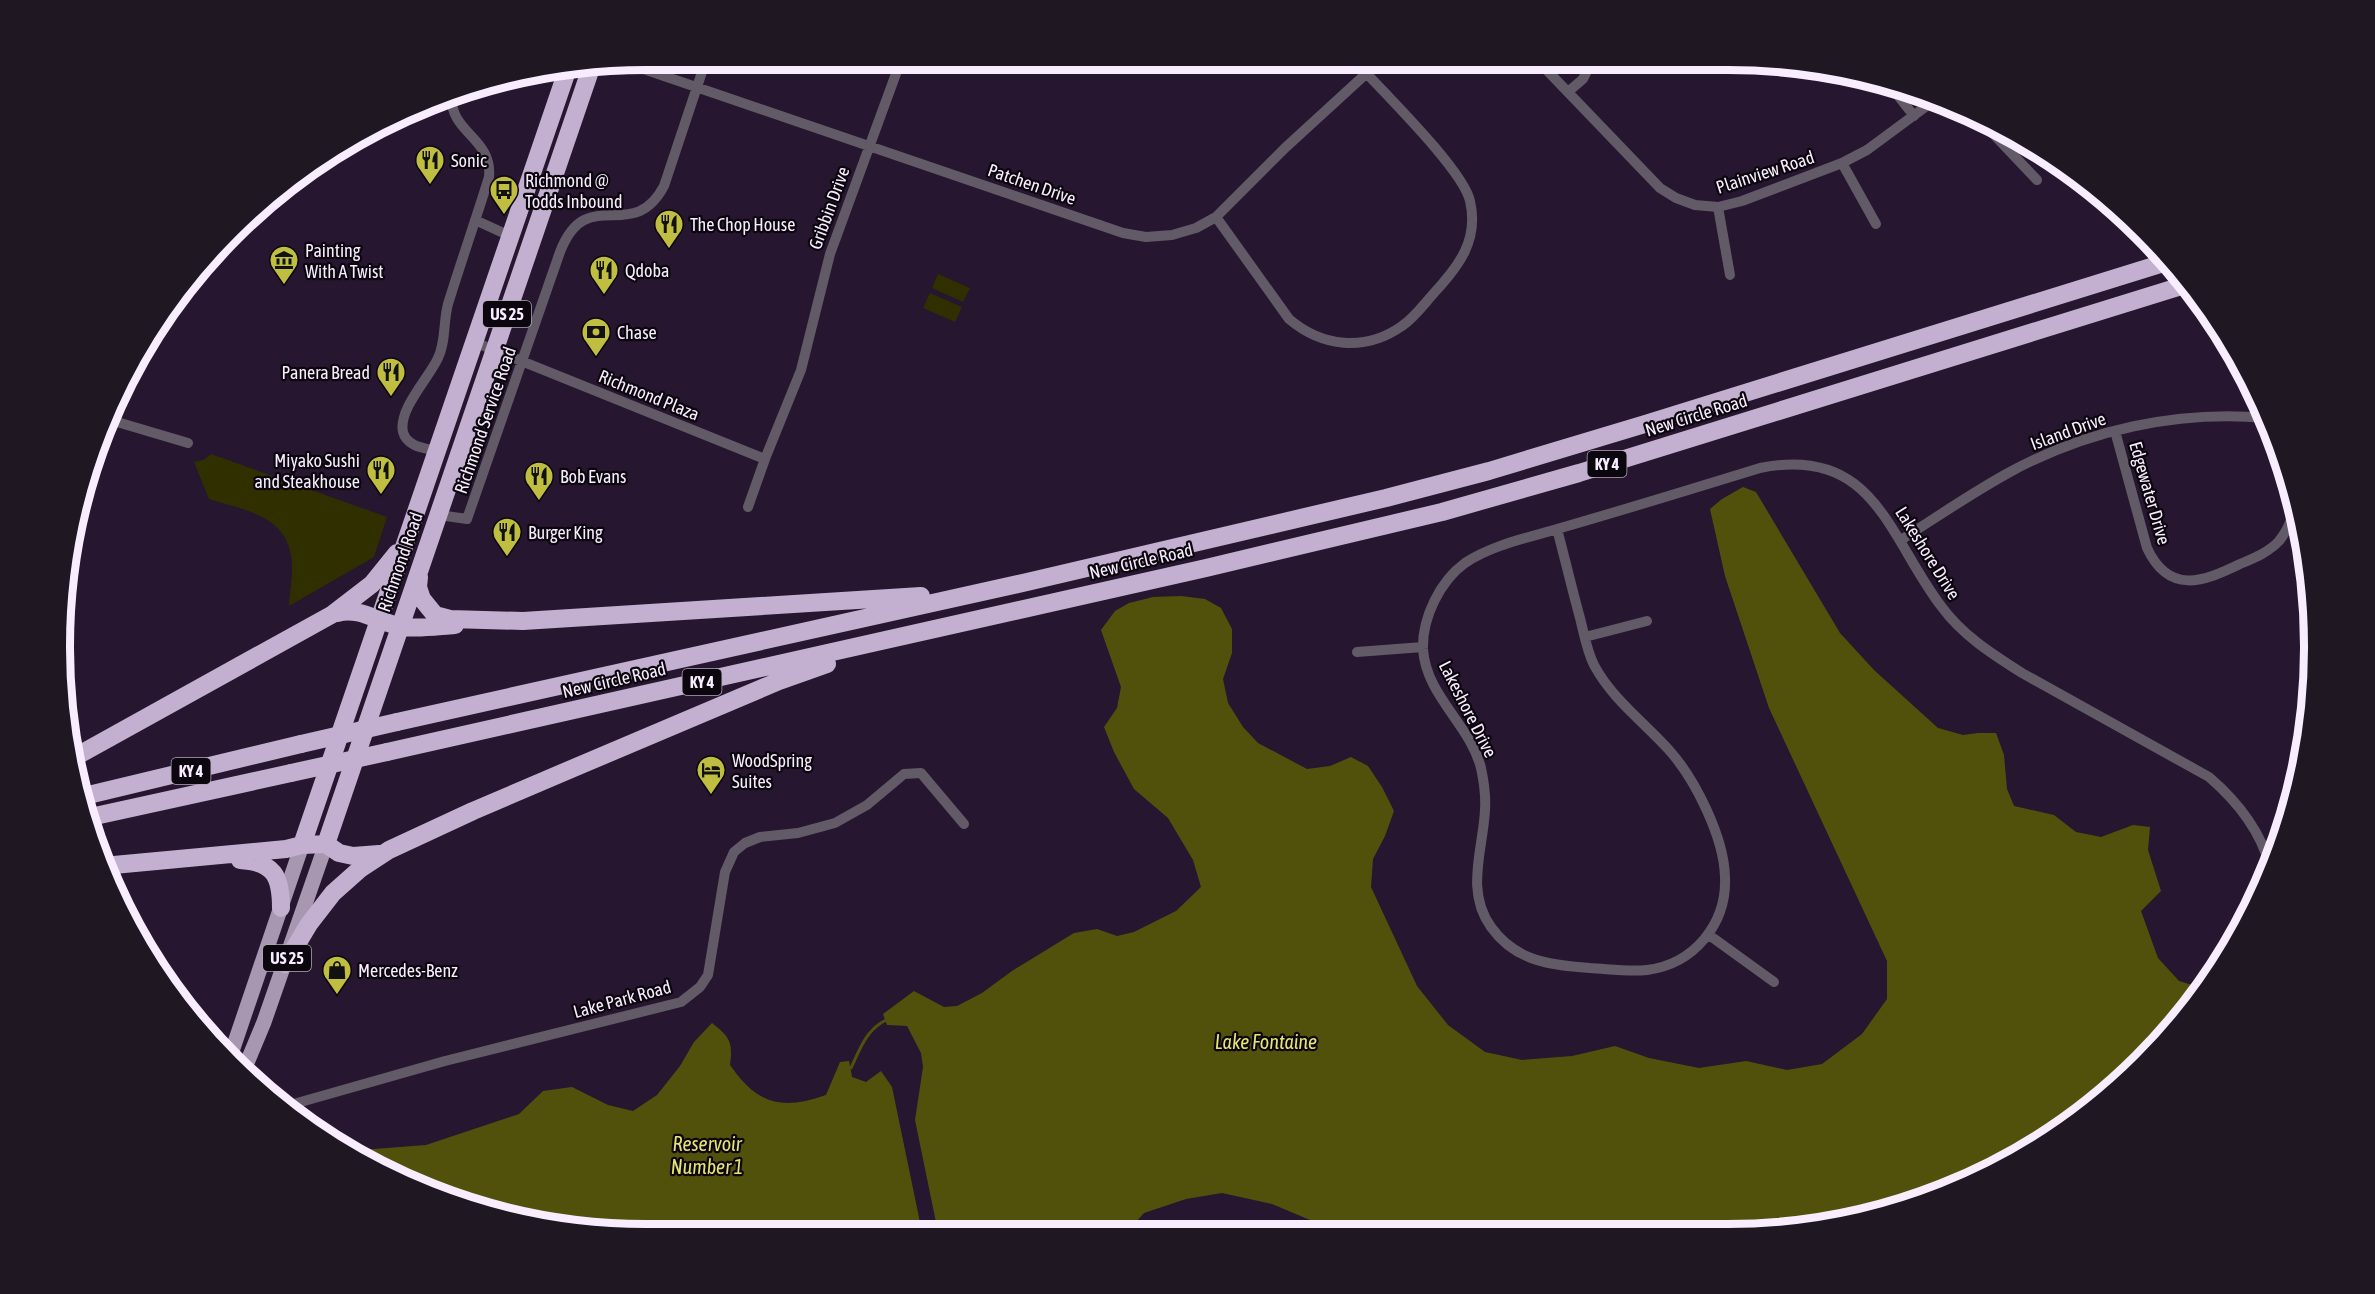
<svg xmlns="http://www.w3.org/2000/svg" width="2375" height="1294" font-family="'Asap Condensed',sans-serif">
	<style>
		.green { fill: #302f00 }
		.water { fill: #52510c }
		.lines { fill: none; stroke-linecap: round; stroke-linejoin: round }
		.stream { stroke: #52510c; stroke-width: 3 }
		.street { stroke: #625a67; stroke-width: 10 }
		.primary { stroke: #a797b1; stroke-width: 15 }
		.highway { stroke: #c3afcf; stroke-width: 18 }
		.highway-bridge { stroke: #c3afcf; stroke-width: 18 }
		.labels { text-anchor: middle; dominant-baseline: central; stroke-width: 4.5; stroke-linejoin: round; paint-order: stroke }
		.shield { fill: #0c060f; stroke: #b1a8b6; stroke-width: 1.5 }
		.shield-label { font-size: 16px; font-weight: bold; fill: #f8edfe }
		.poi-label { font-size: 18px; fill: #f8edfe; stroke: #0c060f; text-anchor: start }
		.street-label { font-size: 18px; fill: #f8edfe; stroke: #0c060f }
		.water-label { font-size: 20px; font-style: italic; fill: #e5e573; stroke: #0c060f }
		.rim { fill: none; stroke: #f8edfe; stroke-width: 8 }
	</style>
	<rect width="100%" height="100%" fill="#26162f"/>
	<path class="green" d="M938,274L970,288L963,302L932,288Z
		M930,293L962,307L955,322L923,308Z
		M211,454L387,517L374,557L289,606C290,590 294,570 291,555C284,514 242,510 209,499L194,462L203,460Z"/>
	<path class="water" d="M1743,487L1756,492L1840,633L1874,670L1938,728L1963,735L1978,733H1996L2004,755L2007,789L2014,806L2054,815L2076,832L2101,837L2133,825L2150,827L2148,850L2161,891L2141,911L2158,958L2179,981L2202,988L2169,1034L2054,1135L1917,1203L1804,1229L1334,1230L1272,1204L1222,1193L1186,1199L1144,1213L1134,1224L1137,1231L938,1232L915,1120L923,1067L921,1053L907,1026L887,1025L883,1014L914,991L944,1007L957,1006L982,993L1012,971L1074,933L1097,929L1117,936L1134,932L1176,911L1201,887L1193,860L1168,818L1134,789L1114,752L1104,727L1117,708L1121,687L1101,630L1115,611L1129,603L1153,597L1181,596L1205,599L1221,608L1232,629V653L1223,679L1228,703L1243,727L1258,743L1307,769L1330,766L1351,757L1368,766L1382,787L1394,811L1385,836L1373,859L1371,887L1417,986L1448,1025L1485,1052L1522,1060L1572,1056L1615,1046L1649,1058L1699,1068L1746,1061L1787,1070L1822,1064L1862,1034L1887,999V961L1769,708L1725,576L1710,509L1722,499Z
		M712,1023C730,1037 733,1042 730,1065C757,1104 781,1111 826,1095L840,1062L849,1061L852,1077L866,1082L881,1071L892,1087L922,1232L609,1233L495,1214L348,1151L426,1145L519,1114L543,1091L572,1087L608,1105L633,1111L657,1095L680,1066L694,1042Z"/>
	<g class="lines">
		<path class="stream" d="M851,1068C860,1049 866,1030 886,1020"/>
		<path class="street" d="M1538,61L1660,188L1676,198L1695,205L1718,207L1742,201L1842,163L1867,150L1932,102
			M623,62L1123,233L1146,237L1172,235L1196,228L1216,217L1285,148L1380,61
			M1888,83L1914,116
			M1569,91L1583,79L1592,61
			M1982,122L2037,180
			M1842,163L1876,224
			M1718,207L1730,275
			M1216,217L1289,319C1322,347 1365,352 1402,326C1414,318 1424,304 1434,293C1459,266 1479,240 1470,201C1463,169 1380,89 1355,61
			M475,220L510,236
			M474,342L765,459L748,507
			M107,419L188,443
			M2115,431L2147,548C2169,595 2203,582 2240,564C2254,558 2269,552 2279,541C2288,530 2293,517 2296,503
			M437,451C425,448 407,447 403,432C398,409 429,378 438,358C446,342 443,322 448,304C461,262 476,219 489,177C493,137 448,133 452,94
			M765,459L801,370L830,254L901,60
			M439,515L467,519L560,252C587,182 632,246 664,186L706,60
			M1557,529C1565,559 1572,589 1580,618C1584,634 1587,651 1594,665C1612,699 1644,722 1669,750C1695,779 1724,837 1725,877C1727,924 1694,964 1647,970C1628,972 1609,969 1590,968C1551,965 1516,962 1491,927C1465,891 1483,850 1485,810C1486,796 1484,782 1481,768C1470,724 1426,696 1423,649C1422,618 1440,581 1465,563C1493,544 1532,537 1564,527C1630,508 1695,488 1760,468C1874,445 1888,536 1941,606C1962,635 1992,654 2022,673L2209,777C2237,801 2260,830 2270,866
			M1901,540C1937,517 1973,492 2010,472C2087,430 2178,410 2266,418
			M1585,637L1647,621
			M1357,652L1423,647
			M1709,935L1774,982
			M283,1107L445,1061L681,1002L700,987L708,975L725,872L734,852L745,843L760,837L798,833L835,823L867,805L904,774L921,773L964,824"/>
		<path class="primary" d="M230,1057L302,845
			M244,1070L264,1022L326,844"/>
		<path class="highway" d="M419,577L418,587L422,599L435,615L450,619L523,621L921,596
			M337,613C361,606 380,624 404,627C420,629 439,626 455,625
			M397,722L1027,582L1386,498L1489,471L1645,424L2167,262
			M387,752L1206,568L1442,512L1579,473L2188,284
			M73,758L333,614L372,584L397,553
			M80,797L301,744
			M86,818L291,773
			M326,844L592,65
			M302,845L568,68
			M240,860C274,862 281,876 281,908
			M103,866L286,849L302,845L326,844L339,853L353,856L379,854
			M285,964L309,924L333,893L360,869L389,850L473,811L576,767L779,681L827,664"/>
		<path class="highway-bridge" d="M301,744L397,722
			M291,773L387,752"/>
	</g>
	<defs>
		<g id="restaurant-pin" transform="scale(1.5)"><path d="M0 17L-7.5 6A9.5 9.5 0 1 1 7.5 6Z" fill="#bfbe41" stroke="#0c060f"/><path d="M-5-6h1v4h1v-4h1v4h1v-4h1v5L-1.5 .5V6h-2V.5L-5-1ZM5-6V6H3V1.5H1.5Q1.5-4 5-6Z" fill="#111"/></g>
		<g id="bus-pin" transform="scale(1.5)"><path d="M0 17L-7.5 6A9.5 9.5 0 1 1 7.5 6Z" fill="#bfbe41" stroke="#0c060f"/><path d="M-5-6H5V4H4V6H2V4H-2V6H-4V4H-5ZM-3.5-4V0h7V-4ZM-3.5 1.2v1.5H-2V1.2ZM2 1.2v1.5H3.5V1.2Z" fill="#111"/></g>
		<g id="museum-pin" transform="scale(1.5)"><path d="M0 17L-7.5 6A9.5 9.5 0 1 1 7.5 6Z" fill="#bfbe41" stroke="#0c060f"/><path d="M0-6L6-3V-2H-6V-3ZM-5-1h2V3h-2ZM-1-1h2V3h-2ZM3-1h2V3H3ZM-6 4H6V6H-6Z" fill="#111"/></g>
		<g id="bank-pin" transform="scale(1.5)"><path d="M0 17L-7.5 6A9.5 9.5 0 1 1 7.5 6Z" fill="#bfbe41" stroke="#0c060f"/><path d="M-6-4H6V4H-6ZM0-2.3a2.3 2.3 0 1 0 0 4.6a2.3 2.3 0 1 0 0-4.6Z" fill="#111"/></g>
		<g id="hotel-pin" transform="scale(1.5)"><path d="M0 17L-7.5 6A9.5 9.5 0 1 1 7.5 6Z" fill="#bfbe41" stroke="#0c060f"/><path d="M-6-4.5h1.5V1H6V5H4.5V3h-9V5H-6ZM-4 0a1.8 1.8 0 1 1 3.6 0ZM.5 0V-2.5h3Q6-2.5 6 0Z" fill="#111"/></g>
		<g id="shop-pin" transform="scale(1.5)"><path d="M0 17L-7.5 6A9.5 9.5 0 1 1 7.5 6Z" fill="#bfbe41" stroke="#0c060f"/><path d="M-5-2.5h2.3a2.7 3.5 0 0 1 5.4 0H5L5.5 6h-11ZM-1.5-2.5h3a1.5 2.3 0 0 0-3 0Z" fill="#111"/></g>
	</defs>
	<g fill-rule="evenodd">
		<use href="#restaurant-pin" x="430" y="160"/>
		<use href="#bus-pin" x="504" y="190"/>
		<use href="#restaurant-pin" x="669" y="224"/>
		<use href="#museum-pin" x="284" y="260"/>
		<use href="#restaurant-pin" x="604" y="270"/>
		<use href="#bank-pin" x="596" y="332"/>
		<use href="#restaurant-pin" x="391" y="372"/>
		<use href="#restaurant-pin" x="381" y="470"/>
		<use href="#restaurant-pin" x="539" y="476"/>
		<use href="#restaurant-pin" x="507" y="532"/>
		<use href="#hotel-pin" x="711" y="770"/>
		<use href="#shop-pin" x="337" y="970"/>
	</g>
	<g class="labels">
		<g class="shield">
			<rect x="483" y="301" width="48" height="26" rx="4.5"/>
			<rect x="1587.5" y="451" width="39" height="26" rx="4.5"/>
			<rect x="682.5" y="669" width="39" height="26" rx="4.5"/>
			<rect x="171.5" y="758" width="39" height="26" rx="4.5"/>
			<rect x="263" y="945" width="48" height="26" rx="4.5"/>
		</g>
		<g class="shield-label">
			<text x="507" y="314">US 25</text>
			<text x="1607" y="464">KY 4</text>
			<text x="702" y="682">KY 4</text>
			<text x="191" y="771">KY 4</text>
			<text x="287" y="958">US 25</text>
		</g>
		<g class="poi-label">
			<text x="451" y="160">Sonic</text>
			<text x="525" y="180">Richmond @<tspan x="525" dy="21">Todds Inbound</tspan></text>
			<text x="690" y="224">The Chop House</text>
			<text x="305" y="250">Painting<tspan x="305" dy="21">With A Twist</tspan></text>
			<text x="625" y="270">Qdoba</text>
			<text x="617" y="332">Chase</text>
			<text x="370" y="372" text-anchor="end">Panera Bread</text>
			<text x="360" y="460" text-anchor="end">Miyako Sushi<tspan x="360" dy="21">and Steakhouse</tspan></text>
			<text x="560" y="476">Bob Evans</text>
			<text x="528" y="532">Burger King</text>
			<text x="732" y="760">WoodSpring<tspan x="732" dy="21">Suites</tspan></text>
			<text x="358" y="970">Mercedes-Benz</text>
		</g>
		<g class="street-label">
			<text transform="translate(1765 172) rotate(-18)">Plainview Road</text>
			<text transform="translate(1032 184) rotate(19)">Patchen Drive</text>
			<text transform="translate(829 208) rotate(-70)">Gribbin Drive</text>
			<text transform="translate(649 395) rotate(22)">Richmond Plaza</text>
			<text transform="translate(1696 415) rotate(-17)">New Circle Road</text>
			<text transform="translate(485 420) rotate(-71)">Richmond Service Road</text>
			<text transform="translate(2068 431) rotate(-20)">Island Drive</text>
			<text transform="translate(2150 493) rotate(74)">Edgewater Drive</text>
			<text transform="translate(1928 553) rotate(58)">Lakeshore Drive</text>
			<text transform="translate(1141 561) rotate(-13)">New Circle Road</text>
			<text transform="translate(400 562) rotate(-71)">Richmond Road</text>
			<text transform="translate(614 680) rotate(-13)">New Circle Road</text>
			<text transform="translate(1468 709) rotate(63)">Lakeshore Drive</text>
			<text transform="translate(622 999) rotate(-15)">Lake Park Road</text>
		</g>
		<g class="water-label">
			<text x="1266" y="1041">Lake Fontaine</text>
			<text x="707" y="1143">Reservoir<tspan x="707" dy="23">Number 1</tspan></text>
		</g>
	</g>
	<path d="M0 0H2375V1294H0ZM646 70H1728A576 576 0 0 1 2304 646V648A576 576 0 0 1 1728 1224H646A576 576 0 0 1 70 648V646A576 576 0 0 1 646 70Z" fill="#1f1822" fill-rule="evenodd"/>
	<path class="rim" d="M646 70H1728A576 576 0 0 1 2304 646V648A576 576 0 0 1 1728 1224H646A576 576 0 0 1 70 648V646A576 576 0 0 1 646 70Z"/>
</svg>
